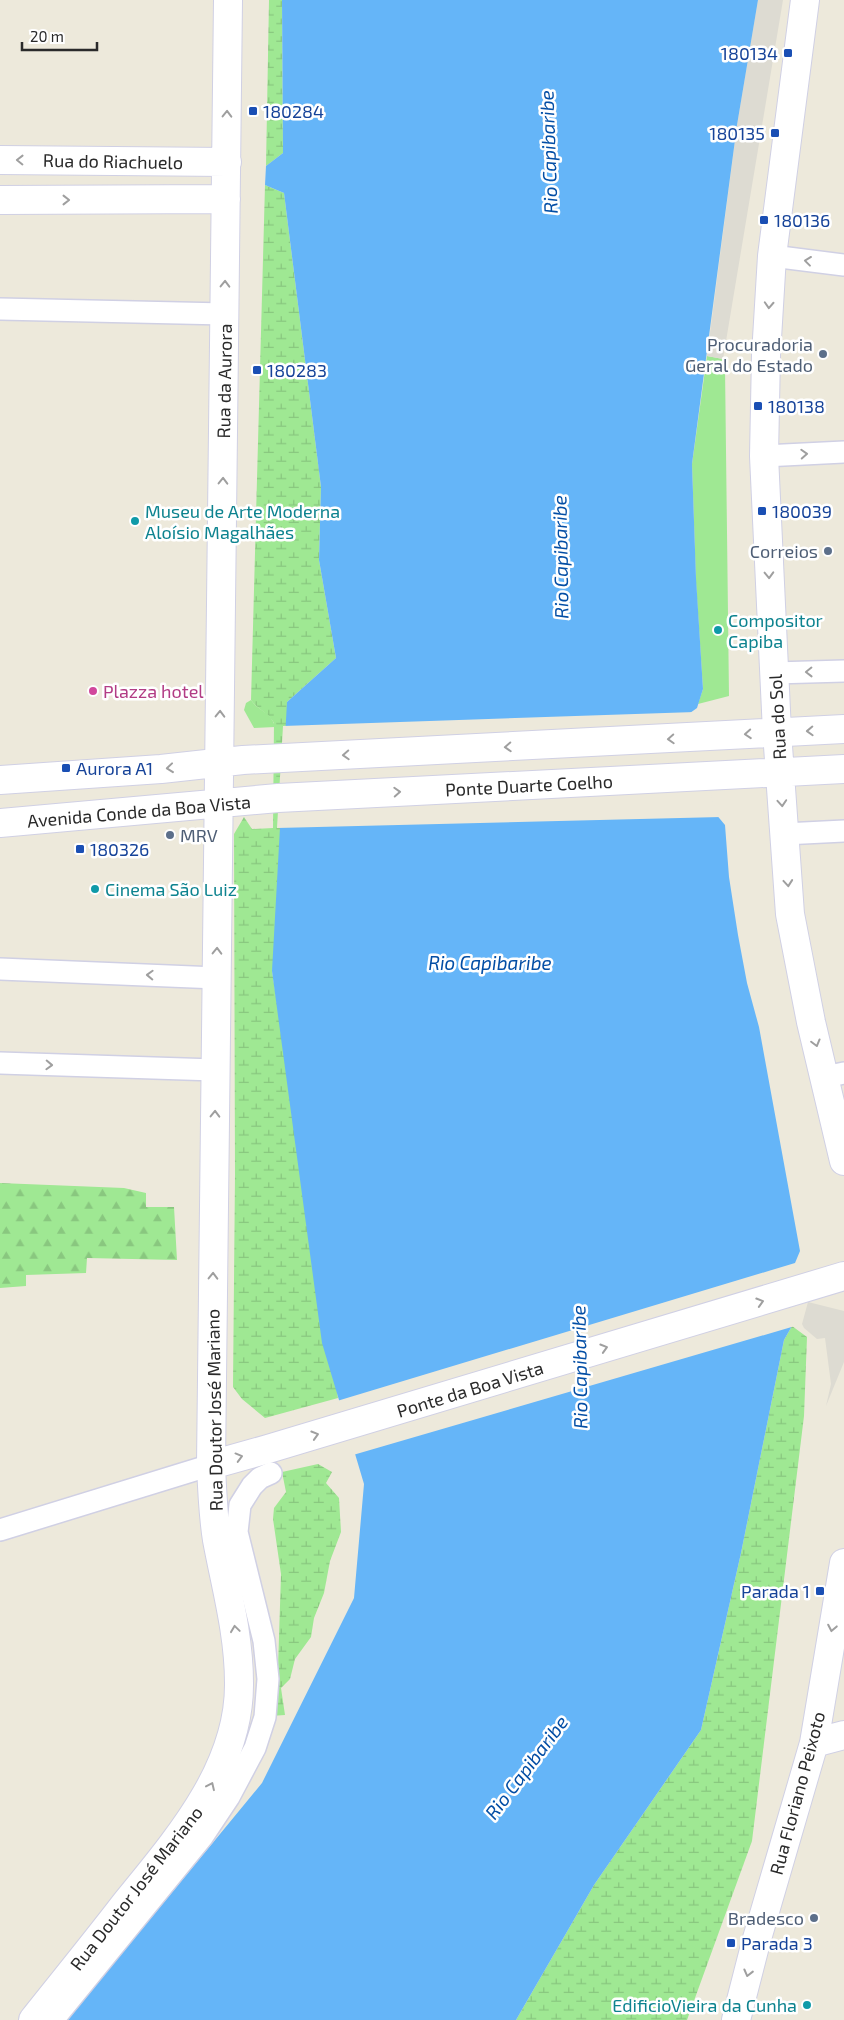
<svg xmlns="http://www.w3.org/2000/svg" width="844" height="2020" font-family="'Exo 2',sans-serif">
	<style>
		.forest { fill: url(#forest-firs) }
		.wetland { fill: url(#wetland-marsh) }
		.park { fill: #9fe893 }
		.plaza { fill: #dddbd2 }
		.water { fill: #65b5f8 }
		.pier { fill: #ede9db }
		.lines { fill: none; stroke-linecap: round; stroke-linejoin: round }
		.street-casing { stroke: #d0d0e4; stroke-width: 24 }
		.secondary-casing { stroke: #d0d0e4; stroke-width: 30 }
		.street { stroke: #fff; stroke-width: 21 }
		.secondary { stroke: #fff; stroke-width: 28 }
		.oneway { stroke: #9f9f9f }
		.transit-dot { fill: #1a4fb4; stroke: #fff; stroke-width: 2 }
		.service-dot { fill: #5c6f8a; stroke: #fff; stroke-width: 2 }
		.culture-dot { fill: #0f9aa8; stroke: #fff; stroke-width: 2 }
		.hotel-dot { fill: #d1479c; stroke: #fff; stroke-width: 2 }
		.labels { text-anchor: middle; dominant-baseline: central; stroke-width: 5; stroke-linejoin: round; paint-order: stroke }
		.transit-label { font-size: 18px; fill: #164399; stroke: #fff; text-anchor: start }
		.street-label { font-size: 18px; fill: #2a2a2a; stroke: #fff }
		.service-label { font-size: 18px; fill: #4e5e75; stroke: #fff; text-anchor: end }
		.culture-label { font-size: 18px; fill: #0d838f; stroke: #fff; text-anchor: start }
		.hotel-label { font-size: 18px; fill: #b23c85; stroke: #fff; text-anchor: start }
		.water-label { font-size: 19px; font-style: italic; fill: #034ea5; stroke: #fff }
	</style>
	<defs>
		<pattern id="forest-firs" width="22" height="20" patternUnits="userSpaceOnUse" patternTransform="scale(1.25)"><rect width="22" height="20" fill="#9fe893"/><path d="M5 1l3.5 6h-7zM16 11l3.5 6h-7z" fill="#89c77f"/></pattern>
		<pattern id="wetland-marsh" width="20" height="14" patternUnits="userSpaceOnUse" patternTransform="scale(1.25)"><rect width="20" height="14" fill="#9fe893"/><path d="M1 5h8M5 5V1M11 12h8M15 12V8" fill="none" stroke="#89c77f"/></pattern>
	</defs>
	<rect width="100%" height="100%" fill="#ede9db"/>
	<path class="forest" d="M0,1183L124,1188L146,1193V1207H174L177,1260L87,1258L86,1273L26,1275V1286L0,1288Z"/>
	<path class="wetland" d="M269,0H282L283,153L266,166Z
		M265,185L284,193L321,487L319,560L336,658L287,702L314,827L272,971L338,1398L265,1418L242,1399L233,1387L235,1174L234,834L244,817L252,829L273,828L274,723C268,712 257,709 251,700Z
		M792,1326L807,1337L804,1416L752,1841L687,2020H516L594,1885L701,1730L741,1553L784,1340Z
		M318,1464L332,1472L326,1483L339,1498L341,1532L330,1561L324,1593L314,1618L311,1637L295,1659L290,1679L281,1688L285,1715L270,1716L278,1668L281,1574L273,1519L274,1508L286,1492L282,1472Z"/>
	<path class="park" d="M707,356L723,359L725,368L729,696L698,704L703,689L696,583L692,464Z
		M251,700C258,711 272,712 275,727L254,728L244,710L246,703Z"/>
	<path class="plaza" d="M758,0H783L723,359L707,356L737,125Z
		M808,1302L844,1311V1362L826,1406L831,1384L825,1338L817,1339L804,1328L802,1324Z"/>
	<path class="water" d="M282,0H758L737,125L692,464L696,578L703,689L697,708L690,713L715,813L725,825L729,877L738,935L747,983L759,1027L800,1251L795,1263L791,1293L792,1326L784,1340L741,1553L701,1730L594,1885L516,2020H67L262,1783L354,1598L364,1484L322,1343L272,971L287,702L336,658L319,560L321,487L284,193L265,185L266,166L283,153Z"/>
	<path class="pier" d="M695,712L693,714L713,802L721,817L277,828L283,726Z
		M795,1263L797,1267L793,1293L795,1326L353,1455L337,1401Z"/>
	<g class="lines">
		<g class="street-casing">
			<path id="street" d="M772,256L844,265
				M0,309L225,314
				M764,456L844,452
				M774,673L844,671
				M784,834L844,831
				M0,969L217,978
				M0,1063L215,1070
				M825,1077L844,1073
				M0,1530L211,1465
				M53,2020L203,1836L229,1797L255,1748L265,1717L268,1679L264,1641L237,1532L240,1505L252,1486L260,1478L271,1473"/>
		</g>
		<g class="secondary-casing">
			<path id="secondary" d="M805,0L772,256L766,355L764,456L777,732L790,914L811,1022L844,1161
				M0,160L227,162
				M0,200L226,199
				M0,780L161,769L243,760L844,729
				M0,823L278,798L844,769
				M211,1465L268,1449L844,1276
				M814,1743L844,1735
				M33,2020C64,1981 95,1943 125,1904C176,1841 240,1769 239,1683C239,1634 226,1588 217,1540C213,1515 212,1490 211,1465L228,0
				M736,2020L756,1942L814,1743L844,1563"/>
		</g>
		<use href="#street" class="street"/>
		<use href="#secondary" class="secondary"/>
	</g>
	<defs><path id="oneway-chevron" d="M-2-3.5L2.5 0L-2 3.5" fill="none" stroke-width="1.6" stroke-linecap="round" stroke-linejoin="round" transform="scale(1.25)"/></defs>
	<g class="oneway">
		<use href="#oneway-chevron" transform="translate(227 114) rotate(-89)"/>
		<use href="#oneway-chevron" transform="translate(20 160) rotate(-179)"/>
		<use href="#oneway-chevron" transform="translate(66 200)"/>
		<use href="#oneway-chevron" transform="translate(808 261) rotate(-173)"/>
		<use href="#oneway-chevron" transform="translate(225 284) rotate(-89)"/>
		<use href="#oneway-chevron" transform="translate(769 305) rotate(93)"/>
		<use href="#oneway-chevron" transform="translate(804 454) rotate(-3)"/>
		<use href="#oneway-chevron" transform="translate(223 481) rotate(-89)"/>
		<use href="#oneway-chevron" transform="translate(769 575) rotate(88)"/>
		<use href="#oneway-chevron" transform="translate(809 672) rotate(179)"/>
		<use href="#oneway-chevron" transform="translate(220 714) rotate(-89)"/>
		<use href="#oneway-chevron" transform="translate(810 731) rotate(178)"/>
		<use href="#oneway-chevron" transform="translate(748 734) rotate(176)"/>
		<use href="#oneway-chevron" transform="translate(671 739) rotate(177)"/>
		<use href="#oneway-chevron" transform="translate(508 747) rotate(177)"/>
		<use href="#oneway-chevron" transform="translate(346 755) rotate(177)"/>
		<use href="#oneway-chevron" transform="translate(170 768) rotate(174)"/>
		<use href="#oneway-chevron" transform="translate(397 792) rotate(-3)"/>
		<use href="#oneway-chevron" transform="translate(782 803) rotate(86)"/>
		<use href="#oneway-chevron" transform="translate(788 883) rotate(85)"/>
		<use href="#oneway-chevron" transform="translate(217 951) rotate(-89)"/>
		<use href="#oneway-chevron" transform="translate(150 975) rotate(-178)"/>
		<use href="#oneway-chevron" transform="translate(816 1043) rotate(75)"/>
		<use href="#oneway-chevron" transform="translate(49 1065) rotate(2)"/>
		<use href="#oneway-chevron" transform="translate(215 1114) rotate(-89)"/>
		<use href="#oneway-chevron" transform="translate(213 1276) rotate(-89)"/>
		<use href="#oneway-chevron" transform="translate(760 1302) rotate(-17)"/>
		<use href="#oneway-chevron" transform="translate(604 1348) rotate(-17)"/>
		<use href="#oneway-chevron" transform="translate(315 1435) rotate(-17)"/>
		<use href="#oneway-chevron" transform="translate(239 1457) rotate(-15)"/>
		<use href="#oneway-chevron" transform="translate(832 1628) rotate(101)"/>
		<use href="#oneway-chevron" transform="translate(235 1629) rotate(-98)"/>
		<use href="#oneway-chevron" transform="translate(211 1786) rotate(-65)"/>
		<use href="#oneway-chevron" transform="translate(748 1973) rotate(104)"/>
	</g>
	<g class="transit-dot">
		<rect x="783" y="48" width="10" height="10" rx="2.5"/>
		<rect x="248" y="106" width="10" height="10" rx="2.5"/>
		<rect x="770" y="128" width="10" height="10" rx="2.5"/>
		<rect x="759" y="215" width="10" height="10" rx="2.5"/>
		<rect x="252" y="365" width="10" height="10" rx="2.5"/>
		<rect x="753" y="401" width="10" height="10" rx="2.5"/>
		<rect x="757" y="506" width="10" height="10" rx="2.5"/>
		<rect x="61" y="763" width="10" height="10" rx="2.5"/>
		<rect x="75" y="844" width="10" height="10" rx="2.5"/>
		<rect x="815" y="1586" width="10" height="10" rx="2.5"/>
		<rect x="726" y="1938" width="10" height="10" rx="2.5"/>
	</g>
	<g class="service-dot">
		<circle cx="823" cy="354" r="5"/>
		<circle cx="828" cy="551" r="5"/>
		<circle cx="170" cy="835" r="5"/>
		<circle cx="814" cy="1918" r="5"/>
	</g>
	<g class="culture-dot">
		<circle cx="135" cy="521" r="5"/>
		<circle cx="718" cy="630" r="5"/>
		<circle cx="95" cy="889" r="5"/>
		<circle cx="807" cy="2005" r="5"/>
	</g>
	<circle class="hotel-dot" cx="93" cy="691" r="5"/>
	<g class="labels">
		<g class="transit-label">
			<text x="778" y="53" text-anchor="end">180134</text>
			<text x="263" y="111">180284</text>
			<text x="765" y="133" text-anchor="end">180135</text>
			<text x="774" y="220">180136</text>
			<text x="267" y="370">180283</text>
			<text x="768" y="406">180138</text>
			<text x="772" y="511">180039</text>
			<text x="76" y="768">Aurora A1</text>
			<text x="90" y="849">180326</text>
			<text x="810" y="1591" text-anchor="end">Parada 1</text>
			<text x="741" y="1943">Parada 3</text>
		</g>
		<g class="street-label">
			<text transform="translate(113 161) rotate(1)">Rua do Riachuelo</text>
			<text transform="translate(224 381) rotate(-89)">Rua da Aurora</text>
			<text transform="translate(777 717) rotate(-93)">Rua do Sol</text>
			<text transform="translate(529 785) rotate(-3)">Ponte Duarte Coelho</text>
			<text transform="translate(139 811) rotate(-5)">Avenida Conde da Boa Vista</text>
			<text transform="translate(470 1389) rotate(-17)">Ponte da Boa Vista</text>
			<text transform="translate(214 1410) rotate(-91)">Rua Doutor José Mariano</text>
			<text transform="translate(797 1793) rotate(-75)">Rua Floriano Peixoto</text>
			<text transform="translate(136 1888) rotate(-52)">Rua Doutor José Mariano</text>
		</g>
		<g class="service-label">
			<text x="813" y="344">Procuradoria<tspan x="813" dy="21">Geral do Estado</tspan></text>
			<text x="818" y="551">Correios</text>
			<text x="180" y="835" text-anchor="start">MRV</text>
			<text x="804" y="1918">Bradesco</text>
		</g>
		<g class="culture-label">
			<text x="145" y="511">Museu de Arte Moderna<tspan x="145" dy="21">Aloísio Magalhães</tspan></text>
			<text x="728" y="620">Compositor<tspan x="728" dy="21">Capiba</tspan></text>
			<text x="105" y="889">Cinema São Luiz</text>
			<text x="797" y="2005" text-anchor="end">EdificioVieira da Cunha</text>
		</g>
		<g class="hotel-label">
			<text x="103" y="691">Plazza hotel</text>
		</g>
		<g class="water-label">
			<text transform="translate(548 152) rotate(-92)">Rio Capibaribe</text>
			<text transform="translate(560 557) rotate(-91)">Rio Capibaribe</text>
			<text x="490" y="962">Rio Capibaribe</text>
			<text transform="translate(579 1367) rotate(-91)">Rio Capibaribe</text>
			<text transform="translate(526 1767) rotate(-53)">Rio Capibaribe</text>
		</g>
	</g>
	<path d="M22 42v8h75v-8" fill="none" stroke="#2a2a2a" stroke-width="2.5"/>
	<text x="30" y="42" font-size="15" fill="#2a2a2a" stroke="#ffffff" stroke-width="4" paint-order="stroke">20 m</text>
</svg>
